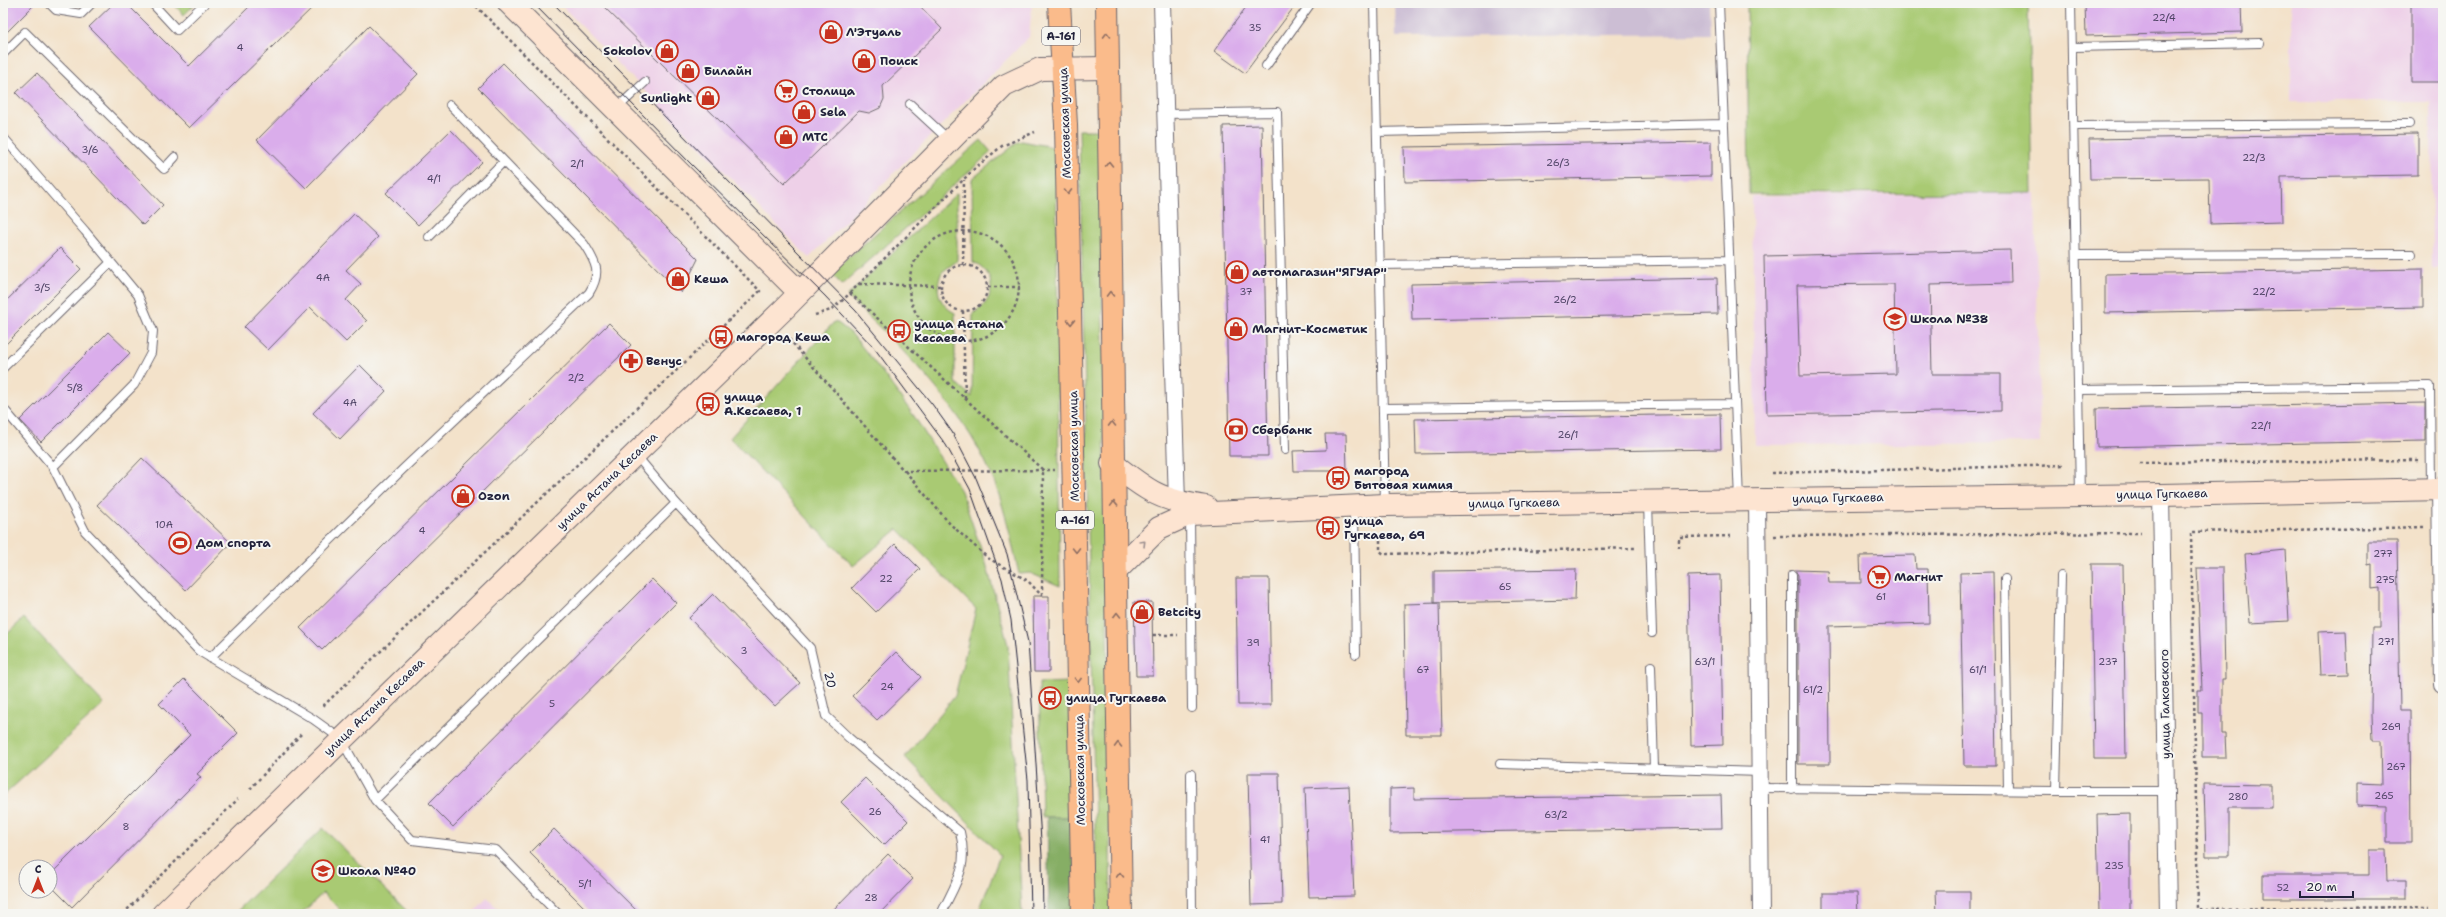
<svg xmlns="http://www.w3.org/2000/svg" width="2446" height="917" font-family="'Shantell Sans',sans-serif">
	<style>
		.built { fill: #eed0e8 }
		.industrial { fill: #ccbed4 }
		.green { fill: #a9ca73; stroke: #667657 }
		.forest { fill: #86ae65; stroke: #546850 }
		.building { fill: #daadeb; fill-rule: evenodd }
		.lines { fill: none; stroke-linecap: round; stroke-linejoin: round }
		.lane-casing { stroke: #6b656d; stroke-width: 10 }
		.street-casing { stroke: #6b656d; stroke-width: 18 }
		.secondary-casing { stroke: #6b656d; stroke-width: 24 }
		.highway-casing { stroke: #6b656d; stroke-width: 24 }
		.path { stroke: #6b656d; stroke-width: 2.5; stroke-dasharray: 3 3; stroke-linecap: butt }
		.lane { stroke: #fff; stroke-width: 8 }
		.street { stroke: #fff; stroke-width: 16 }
		.secondary { stroke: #fde4d1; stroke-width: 22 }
		.highway { stroke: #fabb8b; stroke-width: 22 }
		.tram { stroke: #22223b; stroke-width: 1 }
		.oneway { stroke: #8e6e63 }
		.oneway2 { stroke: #9a8d8e }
		.labels { text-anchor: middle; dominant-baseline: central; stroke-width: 4; stroke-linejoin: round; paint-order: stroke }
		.number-label { font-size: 10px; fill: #504567 }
		.shield { fill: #f6f6f2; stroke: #626272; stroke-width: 1 }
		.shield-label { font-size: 11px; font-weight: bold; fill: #22223b }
		.poi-label { font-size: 12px; font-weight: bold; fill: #22223b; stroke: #f6f6f2; text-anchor: start }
		.street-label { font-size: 12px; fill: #22223b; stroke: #f6f6f2 }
	</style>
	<rect width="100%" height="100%" fill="#f6f6f2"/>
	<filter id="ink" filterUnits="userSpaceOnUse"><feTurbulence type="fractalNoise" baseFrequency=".025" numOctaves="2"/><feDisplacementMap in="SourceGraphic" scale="8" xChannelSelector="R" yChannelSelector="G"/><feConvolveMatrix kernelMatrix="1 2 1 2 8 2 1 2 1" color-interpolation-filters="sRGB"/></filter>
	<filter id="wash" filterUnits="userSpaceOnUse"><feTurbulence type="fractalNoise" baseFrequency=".012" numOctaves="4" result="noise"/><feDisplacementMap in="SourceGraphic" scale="16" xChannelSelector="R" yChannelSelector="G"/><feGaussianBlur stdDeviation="0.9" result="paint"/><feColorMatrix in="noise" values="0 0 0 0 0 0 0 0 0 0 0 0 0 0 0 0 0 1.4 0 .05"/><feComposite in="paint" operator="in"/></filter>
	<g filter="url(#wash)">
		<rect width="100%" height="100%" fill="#f3e2ca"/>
		<path class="built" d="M559,3H1032L1029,37L809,258Z
			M2291,3H2443V268H2432L2431,102H2291Z
			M2035,193L2040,443L1755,445L1752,196Z
			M487,898L504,914H472Z"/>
		<path class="industrial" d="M1395,3H1709L1710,34L1396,37Z"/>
		<path class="green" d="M173,3H196L184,15Z
			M1747,3H2028L2032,193L1749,194Z
			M1079,130H1100L1111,914H1097Z
			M981,140L991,152L842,285L831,273Z
			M1022,141L1053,147L1056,151L1060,586L1030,573L1019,574C1010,536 1003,496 985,461C952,396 899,346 847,296L957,193V261L942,272C934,289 939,305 955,313V382L972,397L973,313C996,302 998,272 973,262L972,179L1018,142Z
			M835,321L851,333L883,373L914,416L961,491L986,563L1008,645L1022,914H978L1000,855L905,757L955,696L976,609L898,529L853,566L730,438Z
			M24,618L104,704L3,796V638Z
			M1072,682L1075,817H1042L1039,683Z
			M323,828L410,914H344L323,893L301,914H234Z"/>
		<path class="forest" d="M1047,817H1075L1077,914H1049Z"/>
		<g id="blocks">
			<path class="building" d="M3,3H36L3,36Z
				M114,3H126L189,66L253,3H317L189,128L89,27Z
				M600,3H917L942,29L883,86L884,99L880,108L869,113L859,111L784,184Z
				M1249,3H1297L1245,73L1214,51Z
				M2085,3H2241L2242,32L2086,36Z
				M2411,3H2443V82H2411Z
				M369,26L418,74L306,188L257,140Z
				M503,63L698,259L681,293L478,88Z
				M37,73L163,205L143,225L16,93Z
				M1262,125L1268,456H1229L1223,126Z
				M451,130L482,162L418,225L386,193Z
				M2418,134V175L2281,177L2282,222L2210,224L2209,178L2090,179L2089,139Z
				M1711,142V176L1405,182L1404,147Z
				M354,214L378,237L346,270L361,284L346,300L367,321L346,342L310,307L268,350L244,327Z
				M60,248L81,269L3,347V304Z
				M2010,250L2011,283L1930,285L1932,374H2001V411L1767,415L1764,256ZM1894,284L1896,374L1800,376L1797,285Z
				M2423,269V307L2105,313V274Z
				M1717,278L1718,314L1412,320L1411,284Z
				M609,323L631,345L322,650L300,628Z
				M108,332L130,353L41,442L20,420Z
				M360,365L386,391L340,439L313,413Z
				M2425,403V441L2097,447L2096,409Z
				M1720,414L1721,449L1416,454L1415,419Z
				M1325,434H1346L1347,471H1294L1293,451L1326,450Z
				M142,458L231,543L186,590L97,505Z
				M2368,541H2397L2400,711H2410L2411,843H2387V806L2357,805V783L2381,784L2380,741H2372L2371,714L2372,628H2380V588L2372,589V564L2368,565Z
				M895,544L920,569L876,612L852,588Z
				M2285,550L2289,621L2250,623L2245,554Z
				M1915,555L1916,569H1928L1929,623L1829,626L1830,764H1798V575L1795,570L1828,571L1829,583H1861L1860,556Z
				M2091,564H2123L2126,758H2094Z
				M2197,568H2223L2225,679H2222V734H2225L2226,757H2202V713H2198V690H2202Z
				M1576,569L1575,600L1434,603V571Z
				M1993,572L1996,766H1964L1960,573Z
				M1720,575L1723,745L1691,746L1688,576Z
				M1236,578H1269L1271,705H1238Z
				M652,579L676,603L453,827L429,803Z
				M713,594L800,683L775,706L689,618Z
				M1033,596H1049V672H1034Z
				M1134,602H1152L1153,676H1136Z
				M1439,603L1442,735H1406L1404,604Z
				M2346,631L2348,674L2320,675L2318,632Z
				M896,652L921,677L877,720L852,696Z
				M184,679L238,733L197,774L201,777L72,907L50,885V875L190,735L159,704Z
				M1248,773H1279L1282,904L1251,905Z
				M865,778L908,821L884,845L841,802Z
				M2204,784L2272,785V808H2229V856H2206Z
				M1349,786L1354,896L1309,897L1305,788Z
				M1414,788V799L1721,795L1722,828L1390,833V789Z
				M2130,814V914H2099L2097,815Z
				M554,829L640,914H591L530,853Z
				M2369,850H2386L2387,881H2406V899H2263V875H2369Z
				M888,854L913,879L879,914H829Z
				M1936,891H1970V914H1937Z
				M1823,893H1857L1858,914H1823Z"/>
		</g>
	</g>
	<g filter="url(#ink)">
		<use href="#blocks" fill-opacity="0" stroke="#6b656d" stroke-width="1"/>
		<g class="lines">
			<g class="lane-casing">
				<path id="lane" d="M49,3L56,10L81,14L92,3
					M152,3L177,30L205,3
					M1374,3L1385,505
					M1719,3L1739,500
					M2071,3L2080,495
					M2073,47L2260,43
					M3,54L25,32L164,169L175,157
					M1266,66L1311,3
					M910,104L949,140
					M616,109L645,82
					M1165,114L1277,112L1285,450
					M2074,126L2409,124
					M1377,132L1724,124
					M3,137L85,231L138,295L153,331L151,353L134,385L53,467
					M429,237L504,161
					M2076,255L2412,254
					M1380,265L1729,260
					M3,368L110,263
					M2078,390L2430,386L2431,488
					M3,408L53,467L85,531L199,651L313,719L341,739L375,800L412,840L496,850L558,914
					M1383,408L1735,404
					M635,454L676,503L810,648L826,716L849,738L960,832C969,868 956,882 941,914
					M1648,502L1652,633
					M1354,507L1356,654
					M1190,516L1192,708
					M1792,575V789
					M2061,576L2056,791H2166
					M2005,579L2008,790
					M210,658L403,469L589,293C602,272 596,263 584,244L450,105
					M1651,666L1654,769
					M1500,764L1761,772
					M1191,774L1192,914
					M1761,788L2056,791
					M375,800L676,503"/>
			</g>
			<g class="street-casing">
				<path id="street" d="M1162,3L1177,503
					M2440,489L2443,684
					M2161,495L2168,914
					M1757,499L1761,914"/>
			</g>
			<g class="secondary-casing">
				<path id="secondary" d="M509,3L800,293
					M1112,463C1149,492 1159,500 1206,507
					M1116,571L1159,528L1190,514L1233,512L1385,505L2161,495L2443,489
					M163,914L785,308L1004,86L1040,69L1107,68"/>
			</g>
			<g class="highway-casing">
				<path id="highway" d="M1059,3L1066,125L1083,914
					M1107,3L1121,914"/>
			</g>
			<path class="path" d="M909 286a55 55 0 1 1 110 0a55 55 0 1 1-110 0Z
				M941 288a23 23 0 1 1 46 0a23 23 0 1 1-46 0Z
				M963,265L964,180
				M859,284L941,286
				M988,287H1020
				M850,293L1043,470L1042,596
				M963,311L965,398
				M815,315L831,310L844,299L975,168L1002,146L1035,132
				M789,339L904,471L1055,470
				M2139,463L2419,460
				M905,471L950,524L988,558L1028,581L1042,596
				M1772,473L2065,465
				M2424,527L2191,532L2198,909L2429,907
				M1774,536L2141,533
				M1380,540V551L1384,554L1637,548
				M1679,548V537L1733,536
				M1153,635H1178
				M323,706L760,291L473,3
				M250,789L302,733
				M123,914L238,799"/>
			<use href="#lane" class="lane"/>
			<use href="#street" class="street"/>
			<use href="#secondary" class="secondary"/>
			<use href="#highway" class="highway"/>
			<path class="tram" d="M533,3L690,163L825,296L875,349L946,445L970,489L988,540L1002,579L1011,620L1028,780L1031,914
				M553,3L856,311L932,404L952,432L976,478L1007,554L1028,642L1042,856L1043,914"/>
		</g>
		<defs><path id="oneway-chevron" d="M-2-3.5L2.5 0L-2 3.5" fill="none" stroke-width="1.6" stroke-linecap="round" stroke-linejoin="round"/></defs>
		<g class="oneway">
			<use href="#oneway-chevron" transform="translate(1107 35) rotate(-91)"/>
			<use href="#oneway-chevron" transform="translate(1109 164) rotate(-91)"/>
			<use href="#oneway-chevron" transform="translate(1068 192) rotate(89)"/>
			<use href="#oneway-chevron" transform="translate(1110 294) rotate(-91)"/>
			<use href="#oneway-chevron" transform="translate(1071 322) rotate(89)"/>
			<use href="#oneway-chevron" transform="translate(1112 424) rotate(-91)"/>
			<use href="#oneway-chevron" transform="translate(1114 504) rotate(-92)"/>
			<use href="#oneway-chevron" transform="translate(1076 550) rotate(89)"/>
			<use href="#oneway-chevron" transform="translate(1117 615) rotate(-91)"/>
			<use href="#oneway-chevron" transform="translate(1078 680) rotate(89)"/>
			<use href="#oneway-chevron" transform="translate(1118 745) rotate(-91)"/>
			<use href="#oneway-chevron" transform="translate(1120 875) rotate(-91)"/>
		</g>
		<use class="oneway2" href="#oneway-chevron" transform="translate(1143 543) rotate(-45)"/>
	</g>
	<defs>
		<g id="shop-ring" transform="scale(1.15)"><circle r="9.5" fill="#f6f6f2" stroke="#c8321e" stroke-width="1.5"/><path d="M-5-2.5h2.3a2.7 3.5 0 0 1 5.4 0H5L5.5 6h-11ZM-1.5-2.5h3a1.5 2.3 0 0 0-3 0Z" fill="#c8321e"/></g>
		<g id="supermarket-ring" transform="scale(1.15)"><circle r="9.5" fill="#f6f6f2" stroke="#c8321e" stroke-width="1.5"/><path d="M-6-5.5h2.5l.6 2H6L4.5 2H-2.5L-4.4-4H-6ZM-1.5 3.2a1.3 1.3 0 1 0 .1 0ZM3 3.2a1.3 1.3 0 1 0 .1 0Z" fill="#c8321e"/></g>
		<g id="school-ring" transform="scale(1.15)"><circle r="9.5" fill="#f6f6f2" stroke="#c8321e" stroke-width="1.5"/><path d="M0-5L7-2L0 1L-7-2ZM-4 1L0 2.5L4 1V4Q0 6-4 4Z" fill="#c8321e"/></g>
		<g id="bus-ring" transform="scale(1.15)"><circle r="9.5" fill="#f6f6f2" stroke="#c8321e" stroke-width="1.5"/><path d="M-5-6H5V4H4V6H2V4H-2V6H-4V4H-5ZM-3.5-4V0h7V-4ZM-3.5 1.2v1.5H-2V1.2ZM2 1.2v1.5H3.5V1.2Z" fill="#c8321e"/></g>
		<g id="pharmacy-ring" transform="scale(1.15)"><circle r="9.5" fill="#f6f6f2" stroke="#c8321e" stroke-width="1.5"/><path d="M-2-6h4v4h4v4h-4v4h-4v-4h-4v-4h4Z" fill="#c8321e"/></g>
		<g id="bank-ring" transform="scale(1.15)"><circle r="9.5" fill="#f6f6f2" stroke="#c8321e" stroke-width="1.5"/><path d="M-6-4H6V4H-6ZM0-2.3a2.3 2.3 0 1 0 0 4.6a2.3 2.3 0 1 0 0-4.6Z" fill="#c8321e"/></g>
		<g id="stadium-ring" transform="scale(1.15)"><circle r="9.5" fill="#f6f6f2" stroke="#c8321e" stroke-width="1.5"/><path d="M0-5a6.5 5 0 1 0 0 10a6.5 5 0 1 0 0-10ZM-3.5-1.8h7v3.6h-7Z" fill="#c8321e"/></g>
	</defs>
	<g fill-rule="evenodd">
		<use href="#shop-ring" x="831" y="32"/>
		<use href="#shop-ring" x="667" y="51"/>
		<use href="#shop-ring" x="864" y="61"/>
		<use href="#shop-ring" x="688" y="71"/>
		<use href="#supermarket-ring" x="786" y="91"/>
		<use href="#shop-ring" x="708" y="98"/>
		<use href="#shop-ring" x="804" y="112"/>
		<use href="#shop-ring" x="786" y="137"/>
		<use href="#shop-ring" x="1237" y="272"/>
		<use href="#shop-ring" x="678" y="279"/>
		<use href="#school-ring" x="1895" y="319"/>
		<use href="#shop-ring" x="1236" y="329"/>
		<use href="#bus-ring" x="899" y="331"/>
		<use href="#bus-ring" x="721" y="337"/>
		<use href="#pharmacy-ring" x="631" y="361"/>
		<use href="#bus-ring" x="708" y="404"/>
		<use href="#bank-ring" x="1236" y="430"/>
		<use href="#bus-ring" x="1338" y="478"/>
		<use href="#shop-ring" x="463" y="496"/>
		<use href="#bus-ring" x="1328" y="528"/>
		<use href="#stadium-ring" x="180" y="543"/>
		<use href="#supermarket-ring" x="1879" y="577"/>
		<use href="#shop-ring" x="1142" y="612"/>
		<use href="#bus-ring" x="1050" y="698"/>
		<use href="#school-ring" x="323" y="871"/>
	</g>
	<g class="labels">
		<g class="number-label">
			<text x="2164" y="17">22/4</text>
			<text x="1255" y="27">35</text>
			<text x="240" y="47">4</text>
			<text x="90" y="149">3/6</text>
			<text x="2254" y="157">22/3</text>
			<text x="1558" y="162">26/3</text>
			<text x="577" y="163">2/1</text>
			<text x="434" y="178">4/1</text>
			<text x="323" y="277">4А</text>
			<text x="42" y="287">3/5</text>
			<text x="1246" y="291">37</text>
			<text x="2264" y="291">22/2</text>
			<text x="1565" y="299">26/2</text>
			<text x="576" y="377">2/2</text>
			<text x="75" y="387">5/8</text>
			<text x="350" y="402">4А</text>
			<text x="2261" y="425">22/1</text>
			<text x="1568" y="434">26/1</text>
			<text x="164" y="524">10А</text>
			<text x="422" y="530">4</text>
			<text x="2383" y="553">277</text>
			<text x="886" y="578">22</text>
			<text x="2385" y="579">275</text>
			<text x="1505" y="586">65</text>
			<text x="1881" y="596">61</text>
			<text x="2386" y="641">271</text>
			<text x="1253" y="642">39</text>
			<text x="744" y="650">3</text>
			<text x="1705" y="661">63/1</text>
			<text x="2108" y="661">237</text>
			<text x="1423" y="669">67</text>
			<text x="1978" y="669">61/1</text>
			<text x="887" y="686">24</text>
			<text x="1813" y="689">61/2</text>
			<text x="552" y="703">5</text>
			<text x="2391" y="726">269</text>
			<text x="2396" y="766">267</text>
			<text x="2384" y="795">265</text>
			<text x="2238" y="796">280</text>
			<text x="875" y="811">26</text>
			<text x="1556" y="814">63/2</text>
			<text x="126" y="826">8</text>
			<text x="1265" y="839">41</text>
			<text x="2114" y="865">235</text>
			<text x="585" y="883">5/1</text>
			<text x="2283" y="887">52</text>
			<text x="871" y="897">28</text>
		</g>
		<g class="shield">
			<rect x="1042" y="27" width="38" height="18" rx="3"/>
			<rect x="1056" y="511" width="38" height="18" rx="3"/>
		</g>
		<g class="shield-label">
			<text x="1061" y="36">А-161</text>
			<text x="1075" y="520">А-161</text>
		</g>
		<g class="poi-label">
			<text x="846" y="32">Л'Этуаль</text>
			<text x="652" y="51" text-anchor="end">Sokolov</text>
			<text x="880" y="61">Поиск</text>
			<text x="704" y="71">Билайн</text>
			<text x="802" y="91">Столица</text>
			<text x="692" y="98" text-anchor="end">Sunlight</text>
			<text x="820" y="112">Sela</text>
			<text x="802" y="137">МТС</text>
			<text x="1252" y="272">автомагазин"ЯГУАР"</text>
			<text x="694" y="279">Кеша</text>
			<text x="1910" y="319">Школа №38</text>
			<text x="914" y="324">улица Астана<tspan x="914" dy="14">Кесаева</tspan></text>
			<text x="1252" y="329">Магнит-Косметик</text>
			<text x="736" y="337">магород Кеша</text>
			<text x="646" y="361">Венус</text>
			<text x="724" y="397">улица<tspan x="724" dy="14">А.Кесаева, 1</tspan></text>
			<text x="1252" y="430">Сбербанк</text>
			<text x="1354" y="471">магород<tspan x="1354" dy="14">Бытовая химия</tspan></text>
			<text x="478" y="496">Ozon</text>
			<text x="1344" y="521">улица<tspan x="1344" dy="14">Гугкаева, 69</tspan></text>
			<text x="196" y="543">Дом спорта</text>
			<text x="1894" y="577">Магнит</text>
			<text x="1158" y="612">Betcity</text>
			<text x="1066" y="698">улица Гугкаева</text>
			<text x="338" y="871">Школа №40</text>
		</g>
		<g class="street-label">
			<text transform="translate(1065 123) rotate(-92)">Московская улица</text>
			<text transform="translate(1074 446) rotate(-91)">Московская улица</text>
			<text transform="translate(607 481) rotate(-44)">улица Астана Кесаева</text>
			<text transform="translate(2162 494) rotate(-1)">улица Гугкаева</text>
			<text transform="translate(1838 498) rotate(-1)">улица Гугкаева</text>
			<text transform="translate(1514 503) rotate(-1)">улица Гугкаева</text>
			<text transform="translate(830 680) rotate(76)">20</text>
			<text transform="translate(2165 704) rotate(-91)">улица Галковского</text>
			<text transform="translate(374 707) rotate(-44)">улица Астана Кесаева</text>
			<text transform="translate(1080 770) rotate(-91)">Московская улица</text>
		</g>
	</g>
	<rect width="2446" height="917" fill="none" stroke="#f6f6f2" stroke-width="16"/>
	<g transform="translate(38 879)"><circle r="19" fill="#f6f6f2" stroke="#a1a1a9"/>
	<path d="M0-3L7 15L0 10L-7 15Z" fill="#c8321e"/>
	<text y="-6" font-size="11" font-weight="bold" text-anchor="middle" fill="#22223b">С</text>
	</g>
	<path d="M2300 891v6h53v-6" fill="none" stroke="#22223b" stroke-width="2"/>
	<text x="2306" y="891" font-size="12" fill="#22223b" stroke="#f6f6f2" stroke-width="3" paint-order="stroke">20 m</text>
</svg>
